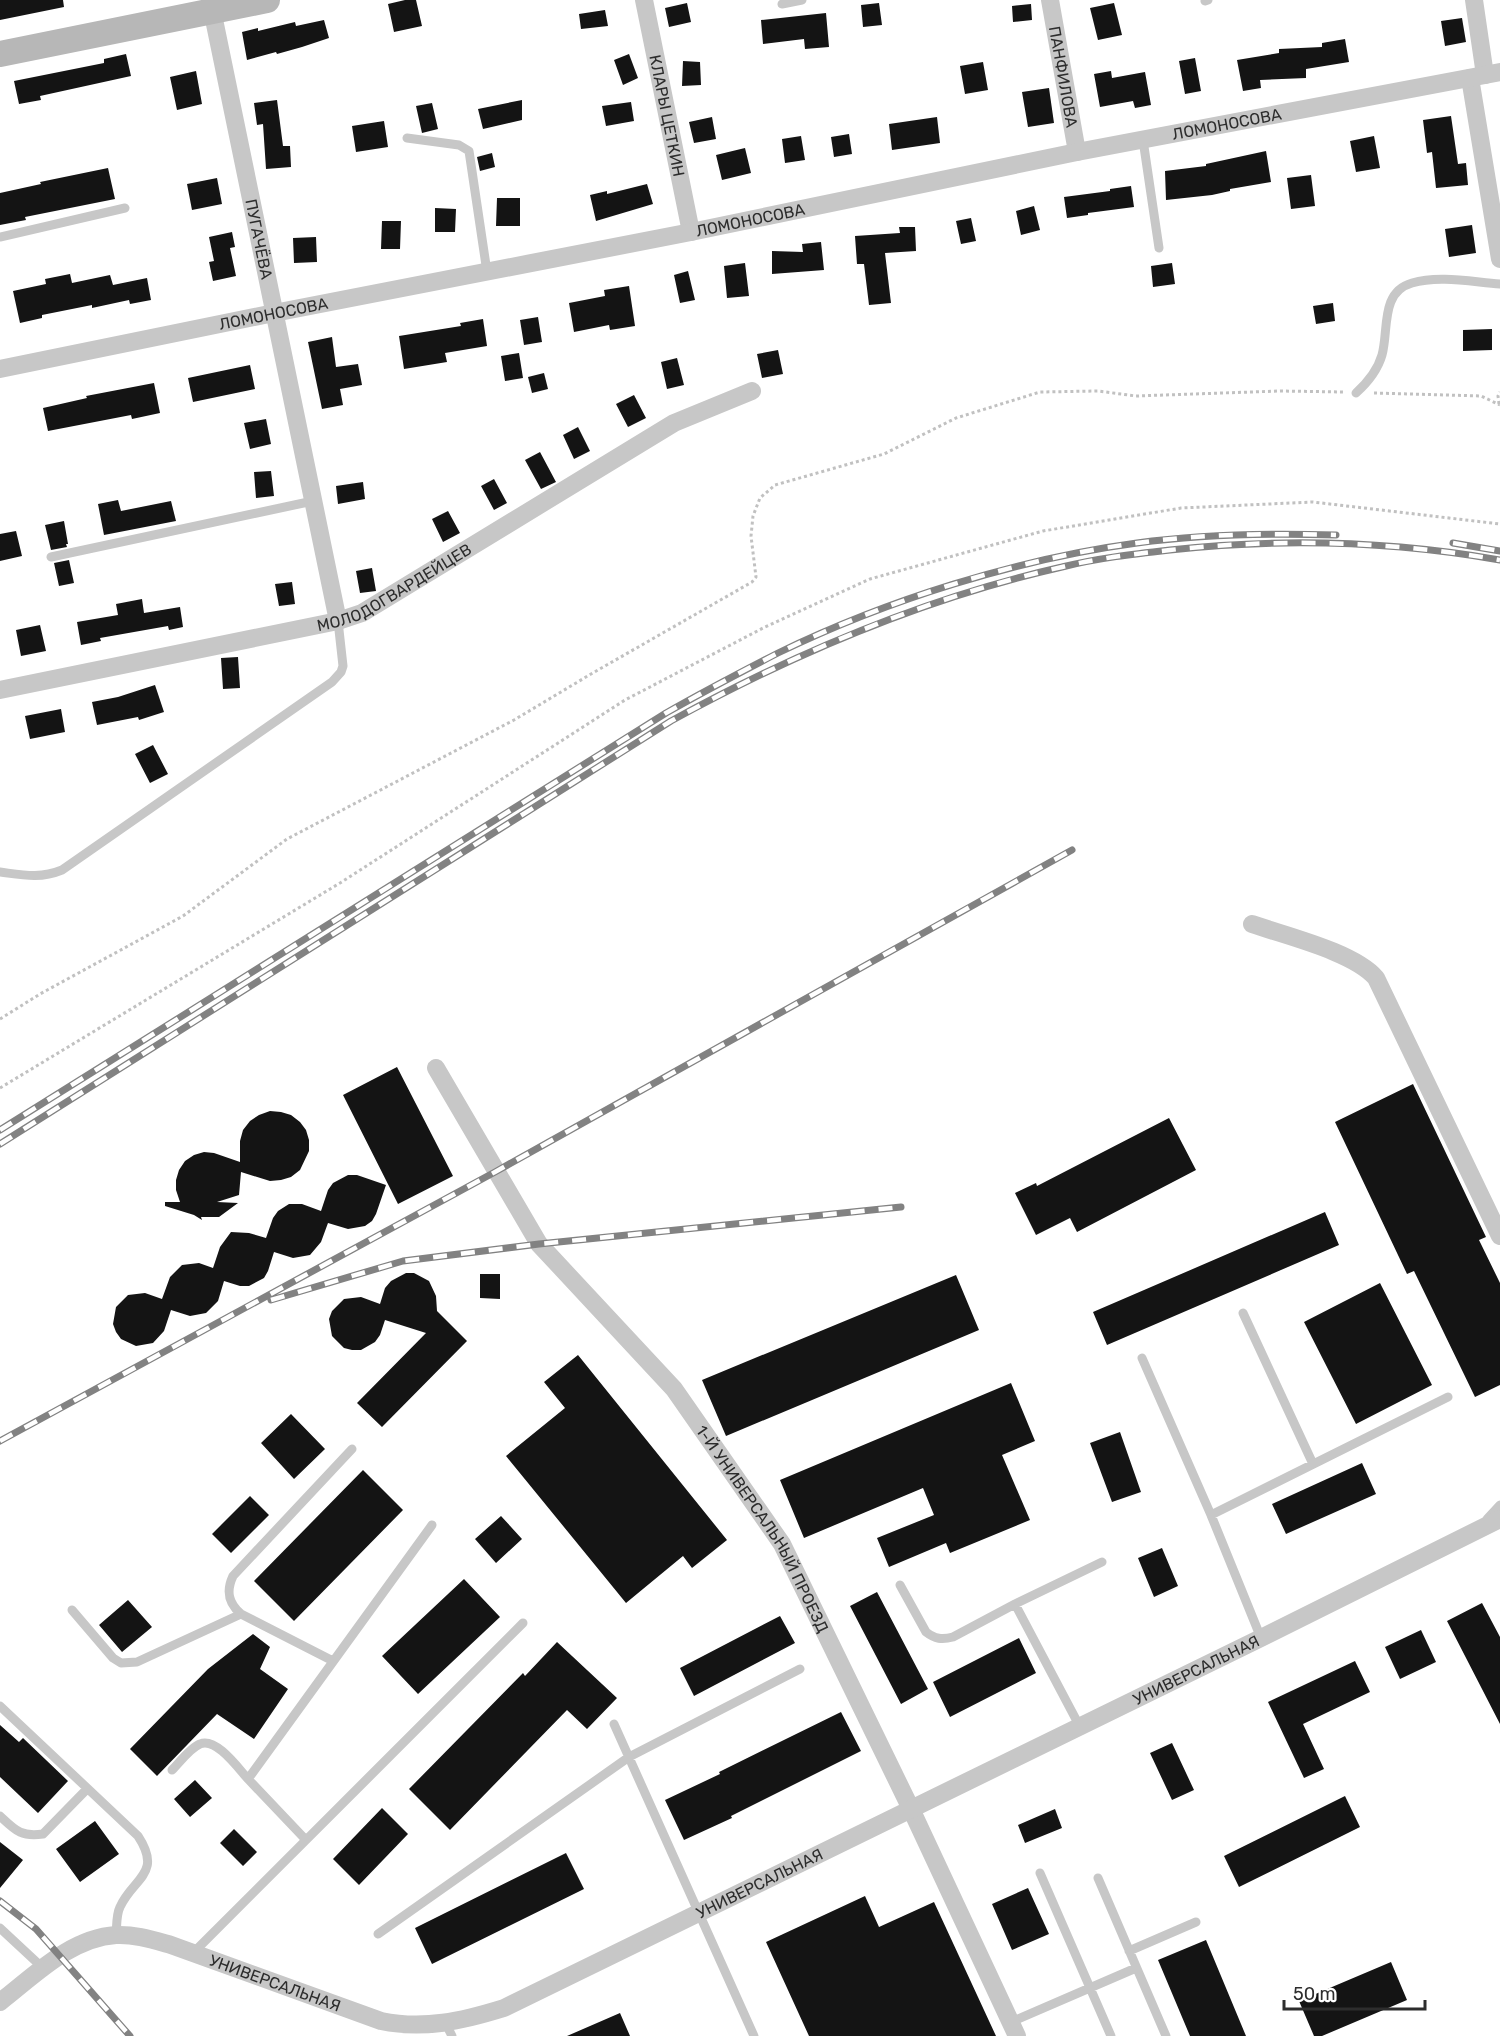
<svg xmlns="http://www.w3.org/2000/svg" width="1500" height="2036" font-family="Rubik,sans-serif">
	<style>
		.building { fill: #141414 }
		.lines { fill: none; stroke-linecap: round; stroke-linejoin: round }
		.path { stroke: #c1c1c1; stroke-width: 3; stroke-dasharray: 3 3; stroke-linecap: butt }
		.service { stroke: #c7c7c7; stroke-width: 9 }
		.minor { stroke: #c7c7c7; stroke-width: 18 }
		.secondary { stroke: #b7b7b7; stroke-width: 26 }
		.rail-casing { stroke: #828282; stroke-width: 7 }
		.rail { stroke: #fff; stroke-width: 4.5; stroke-dasharray: 14; stroke-linecap: butt }
		.labels { text-anchor: middle; dominant-baseline: central; stroke-width: 6; stroke-linejoin: round; paint-order: stroke }
		.street-label { font-size: 16px; fill: #2d2d2d; stroke: #fff }
	</style>
	<rect width="100%" height="100%" fill="#fff"/>
	<path class="building" d="M0,0H63L64,7L0,20Z
		M405,0H416L422,26L394,32L388,4Z
		M687,3L691,22L669,27L665,8Z
		M879,3L882,25L863,27L861,5Z
		M1114,3L1122,35L1098,40L1090,8Z
		M1031,4L1032,20L1013,22L1012,6Z
		M605,10L608,26L581,29L579,14Z
		M826,13L829,47L805,49L804,39L763,44L761,20Z
		M1462,18L1466,42L1445,46L1441,21Z
		M324,20L329,38L302,47L277,54L276,52L247,60L242,32L258,28V31L295,22L296,26Z
		M1345,39L1349,62L1306,69V78L1260,80L1261,88L1243,91L1237,60L1279,53V49L1322,47V43Z
		M126,54L131,76L40,96L41,100L19,104L14,81L104,63V59Z
		M629,54L638,78L623,85L614,60Z
		M1195,58L1201,91L1185,94L1179,61Z
		M683,61L700,62L701,85L682,86Z
		M983,62L988,90L965,94L960,66Z
		M196,71L202,104L177,110L170,77Z
		M1111,71L1112,78L1145,72L1151,105L1135,108L1133,101L1100,107L1094,74Z
		M1049,88L1054,123L1028,127L1022,92Z
		M277,100L283,146H290L291,167L266,169L263,124L257,125L254,103Z
		M522,100V120L483,129L478,109Z
		M631,102L634,121L606,126L602,106Z
		M432,103L438,129L422,133L416,106Z
		M1451,116L1458,164L1466,163L1468,185L1436,188L1432,152L1427,153L1423,120Z
		M712,117L716,139L694,143L689,122Z
		M937,117L940,143L892,150L889,124Z
		M384,121L388,147L356,152L352,126Z
		M849,134L852,154L834,157L831,137Z
		M801,136L805,160L785,163L782,139Z
		M1374,136L1380,168L1356,172L1350,141Z
		M745,148L751,173L722,180L716,155Z
		M1266,151L1271,182L1230,189V191L1212,195L1166,200L1165,171L1206,166V164Z
		M492,153L495,167L480,171L477,157Z
		M108,168L115,199L25,217L26,220L0,225V193L41,184L40,182Z
		M1311,175L1315,206L1291,209L1287,178Z
		M217,178L222,204L192,210L187,184Z
		M647,184L653,204L596,221L590,195L607,191V194Z
		M1131,186L1134,207L1088,213V215L1067,218L1064,197L1110,191V189Z
		M497,198H520V226H496Z
		M1034,206L1040,230L1021,235L1016,211Z
		M435,208L456,209L455,232H435Z
		M971,218L976,241L961,244L956,221Z
		M382,221H401L400,249H381Z
		M1472,225L1476,253L1449,257L1445,229Z
		M899,227H915L916,251L885,253L891,303L869,305L864,264H857L855,236L900,233Z
		M232,232L235,247L230,248L236,276L213,281L209,262L214,261L209,237Z
		M316,237L317,262L294,263L293,238Z
		M821,242L824,270L772,274V251L803,252L802,244Z
		M745,263L749,296L727,298L724,266Z
		M1172,263L1175,284L1153,287L1151,266Z
		M688,271L695,300L680,303L674,275Z
		M70,274L72,283L110,275L113,285L147,278L151,300L130,304L129,300L92,308V305L42,315V318L20,323L13,291L46,284L45,279Z
		M629,286L635,326L610,330L609,325L574,332L569,303L605,296L604,290Z
		M1333,303L1335,321L1316,324L1313,306Z
		M538,317L542,342L524,345L520,320Z
		M483,319L487,346L445,353L447,362L404,369L399,336L461,326L460,323Z
		M1492,329V350L1463,351V330Z
		M332,337L336,367L358,364L362,385L340,389L343,405L322,409L308,342Z
		M778,350L783,374L762,378L757,354Z
		M519,353L523,378L505,381L501,356Z
		M677,358L684,385L667,389L661,362Z
		M250,365L255,389L193,402L188,378Z
		M544,373L548,389L532,393L528,377Z
		M154,383L160,413L132,419L131,415L48,431L43,408L87,398L86,396Z
		M634,395L646,418L628,427L616,404Z
		M266,419L271,444L250,449L244,423Z
		M578,427L590,451L574,459L563,435Z
		M540,452L556,482L541,489L525,460Z
		M271,471L274,496L256,498L254,472Z
		M494,479L507,503L494,510L481,486Z
		M363,482L365,499L338,504L336,486Z
		M118,500L121,511L171,501L176,521L104,535L98,504Z
		M448,511L460,533L443,542L432,519Z
		M64,521L68,544H66L67,547L51,550L45,525Z
		M16,531L22,556L0,561V534Z
		M69,560L74,583L59,586L54,563Z
		M372,568L376,591L360,593L356,571Z
		M292,582L295,604L279,606L275,584Z
		M142,599L144,613L180,607L183,627L169,630L168,626L100,638L101,641L81,645L77,622L118,615L116,604Z
		M40,625L46,651L21,656L16,630Z
		M238,657L240,688L223,689L221,658Z
		M155,685L164,712L139,720L138,717L97,725L92,702L118,697Z
		M61,709L65,732L30,739L25,716Z
		M153,745L168,774L150,783L135,754Z
		M397,1067L453,1176L398,1204L343,1095Z
		M1413,1084L1486,1237L1479,1240L1500,1283V1385L1475,1397L1414,1271L1407,1274L1335,1122Z
		M270,1111L281,1112L291,1115L300,1122L306,1130L309,1140V1151L300,1170L291,1177L281,1180L270,1181L241,1172L239,1195L217,1202L238,1203L219,1217H201L202,1220L194,1215L165,1206V1202H180L176,1190V1180L179,1170L185,1161L194,1155L204,1152L214,1153L240,1162V1141L243,1130L250,1121L259,1115Z
		M1169,1118L1196,1170L1077,1232L1070,1218L1036,1235L1015,1193L1036,1183L1037,1186Z
		M348,1175H357L386,1185L376,1214L372,1221L365,1226L348,1229L328,1223L321,1242L310,1255L293,1258L274,1252L268,1271L264,1278L249,1286H240L224,1281L218,1301L206,1313L190,1316L171,1310L164,1331L153,1343L136,1346L121,1339L116,1332L113,1324L116,1307L128,1295L145,1293L162,1299L170,1277L182,1265L199,1263L213,1268L220,1247L231,1232L249,1233L266,1238L273,1218L278,1211L289,1204H302L321,1211L328,1190L333,1183Z
		M1325,1212L1339,1245L1107,1345L1093,1312Z
		M406,1273H414L429,1281L436,1296L437,1311L467,1341L382,1427L357,1403L426,1333L385,1320L380,1335L375,1342L361,1350H352L344,1348L332,1336L329,1319L332,1311L344,1299L361,1297L380,1304L385,1288L391,1281Z
		M480,1274H500V1299L480,1298Z
		M956,1275L979,1330L726,1436L702,1380Z
		M1380,1283L1432,1385L1356,1424L1304,1322Z
		M578,1355L727,1540L692,1568L683,1556L626,1603L506,1456L565,1408L544,1382Z
		M1011,1383L1035,1441L1002,1455L1030,1520L950,1553L946,1543L889,1567L877,1538L934,1515L923,1488L804,1538L780,1480Z
		M291,1414L325,1449L294,1479L261,1443Z
		M1120,1432L1141,1492L1112,1502L1090,1443Z
		M1362,1463L1376,1494L1286,1534L1272,1504Z
		M363,1470L403,1510L294,1621L254,1581Z
		M250,1496L269,1515L231,1553L212,1534Z
		M501,1516L522,1539L496,1563L475,1539Z
		M1162,1548L1178,1586L1154,1597L1138,1558Z
		M464,1579L500,1617L418,1694L382,1656Z
		M877,1592L928,1689L901,1704L850,1606Z
		M128,1600L152,1627L122,1652L99,1625Z
		M1482,1603L1500,1637V1724L1447,1621Z
		M780,1616L795,1643L694,1696L680,1668Z
		M1421,1630L1436,1662L1400,1679L1385,1647Z
		M253,1634L270,1647L260,1669L288,1689L254,1739L217,1714L157,1776L130,1749L208,1669Z
		M1019,1638L1036,1673L950,1717L933,1682Z
		M557,1642L617,1698L587,1729L567,1710L450,1830L409,1789L523,1673L525,1676Z
		M1355,1661L1370,1692L1303,1724L1324,1769L1304,1778L1268,1702Z
		M841,1712L861,1751L731,1816L732,1818L684,1840L665,1800L720,1774L719,1772Z
		M0,1725L19,1742L23,1738L68,1781L38,1813L0,1777Z
		M1172,1743L1194,1790L1172,1800L1150,1753Z
		M195,1780L212,1798L190,1817L174,1799Z
		M1345,1796L1360,1827L1239,1887L1224,1856Z
		M382,1808L408,1834L359,1885L333,1859Z
		M1055,1809L1062,1828L1025,1843L1018,1825Z
		M95,1821L119,1854L80,1882L56,1849Z
		M234,1829L257,1852L243,1866L220,1843Z
		M0,1842L23,1860L0,1888Z
		M566,1853L584,1889L432,1964L415,1928Z
		M1028,1888L1049,1934L1012,1950L992,1904Z
		M865,1896L879,1927L934,1902L996,2036H809L766,1942Z
		M1206,1940L1246,2036H1190L1158,1960Z
		M1391,1962L1407,2000L1322,2036H1314L1299,2001Z
		M620,2013L630,2036H567Z"/>
	<g class="lines">
		<path class="path" d="M1374,393L1481,396L1500,405
			M1499,404L1498,396L1500,392
			M0,1019L40,994L183,916L287,839L514,720L591,674L752,582L756,577L751,536L753,516L760,498L775,485L884,454L956,418L1040,392L1098,391L1136,396L1280,391L1344,392
			M0,1088L340,883L625,700L765,627L870,579L1043,531L1181,508L1313,502L1500,524"/>
		<path class="service" d="M1205,1L1208,0
			M782,4L802,0
			M407,138L459,145L469,151L487,272
			M1143,140L1159,248
			M0,237L125,208
			M1356,393C1367,383 1378,369 1382,355C1389,330 1380,292 1412,283C1439,275 1472,282 1500,284
			M51,557L313,501
			M0,872C23,875 40,879 62,870L332,682L341,672L343,666L338,621
			M1243,1313L1313,1464
			M1142,1358L1211,1515L1448,1397
			M1211,1515L1261,1638
			M1487,1519L1500,1505
			M900,1585L926,1632C935,1639 942,1640 953,1637L1015,1604L1080,1727
			M1015,1604L1102,1562
			M72,1610L113,1658L121,1663L137,1662L241,1614L333,1661
			M241,1614C228,1603 226,1591 233,1576L352,1449
			M0,1706L138,1836C163,1874 133,1878 120,1907C116,1915 117,1926 116,1935
			M614,1724L754,2036
			M172,1770C180,1762 190,1748 200,1744C216,1737 238,1768 248,1779
			M0,1816C16,1831 21,1837 43,1834L87,1789
			M306,1840L248,1779L432,1525
			M1040,1873L1111,2036
			M1098,1878L1166,2036
			M0,1928L44,1969
			M378,1934L629,1757L800,1669
			M1129,1951L1196,1922
			M193,1953L523,1623
			M1011,2022L1136,1968
			M446,2024L452,2036"/>
		<g class="minor">
			<path id="s1" d="M210,0L338,621"/>
			<path id="s2" d="M644,0L691,232"/>
			<path id="s3" d="M1050,0L1077,152"/>
			<path d="M1474,0L1485,75"/>
			<path d="M1470,78L1500,259"/>
			<path id="s4" d="M0,369L274,313L691,232L1077,152L1500,72"/>
			<path id="s5" d="M0,690L338,621L362,613L674,423L752,391"/>
			<path d="M1252,924C1286,936 1354,952 1376,978L1500,1236"/>
			<path id="s6" d="M436,1068L539,1244L674,1389L782,1544L911,1809L1017,2036"/>
			<path id="s7" d="M0,2002C34,1976 70,1938 116,1935C134,1934 153,1940 171,1945L381,2021C424,2030 462,2021 504,2008L1261,1638L1500,1519"/>
		</g>
		<path class="secondary" d="M0,54L267,0"/>
		<g class="rail-casing">
			<path id="rail" d="M1453,543L1500,551
				M0,1130L666,713C703,692 741,672 778,653C887,600 1017,559 1137,543C1202,534 1270,533 1336,535
				M0,1144L671,721C795,653 925,598 1062,567C1098,558 1134,554 1170,550C1280,538 1391,541 1500,560
				M271,1300L403,1261L539,1244L901,1207
				M0,1441L495,1172L1072,850
				M0,1901L36,1929L130,2036"/>
		</g>
		<use href="#rail" class="rail"/>
	</g>
	<g class="labels">
		<g class="street-label">
			<text stroke="none"><textPath href="#s3" startOffset="78">ПАНФИЛОВА</textPath></text>
			<text stroke="none"><textPath href="#s2" startOffset="118">КЛАРЫ ЦЕТКИН</textPath></text>
			<text stroke="none"><textPath href="#s4" startOffset="1251">ЛОМОНОСОВА</textPath></text>
			<text stroke="none"><textPath href="#s4" startOffset="765">ЛОМОНОСОВА</textPath></text>
			<text stroke="none"><textPath href="#s1" startOffset="244">ПУГАЧЁВА</textPath></text>
			<text stroke="none"><textPath href="#s4" startOffset="279">ЛОМОНОСОВА</textPath></text>
			<text stroke="none"><textPath href="#s5" startOffset="410">МОЛОДОГВАРДЕЙЦЕВ</textPath></text>
			<text stroke="none"><textPath href="#s6" startOffset="568">1-Й УНИВЕРСАЛЬНЫЙ ПРОЕЗД</textPath></text>
			<text stroke="none"><textPath href="#s7" startOffset="1311">УНИВЕРСАЛЬНАЯ</textPath></text>
			<text stroke="none"><textPath href="#s7" startOffset="825">УНИВЕРСАЛЬНАЯ</textPath></text>
			<text stroke="none"><textPath href="#s7" startOffset="303">УНИВЕРСАЛЬНАЯ</textPath></text>
		</g>
	</g>
	<path d="M1284 2000v9h141v-9" fill="none" stroke="#2d2d2d" stroke-width="3"/>
	<text x="1293" y="2000" font-size="18" fill="#2d2d2d" stroke="#ffffff" stroke-width="4.5" paint-order="stroke">50 m</text>
</svg>
